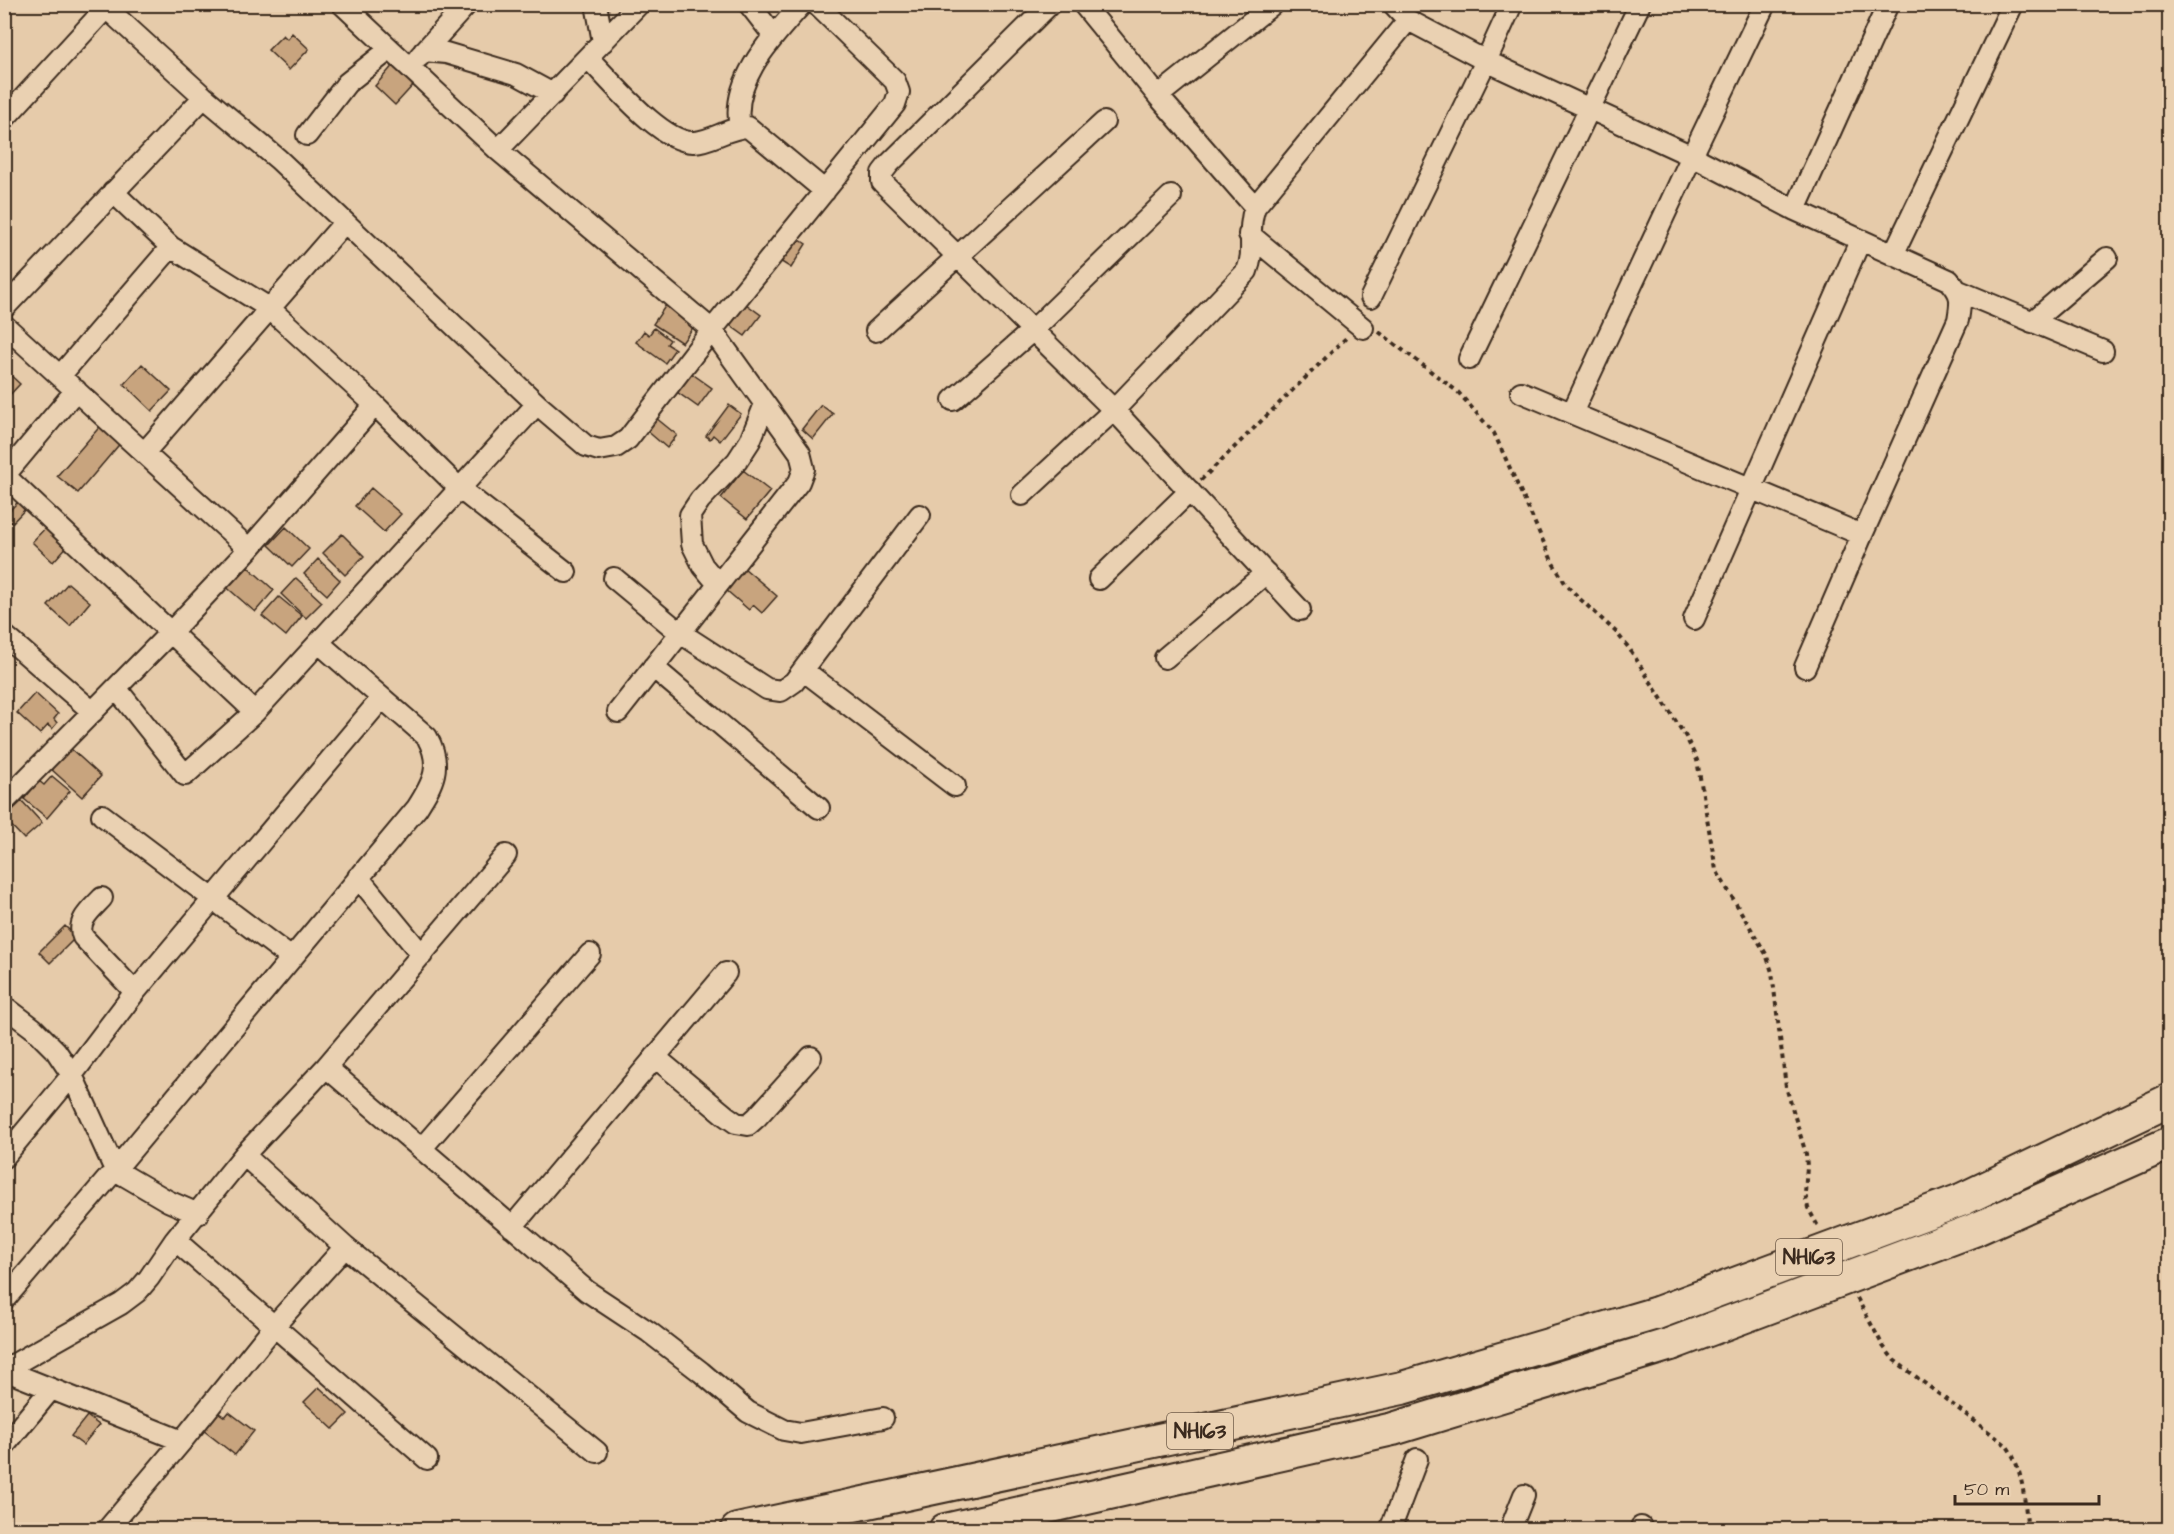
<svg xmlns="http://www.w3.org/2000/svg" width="2174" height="1534" font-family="'Architects Daughter',sans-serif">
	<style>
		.building { fill: #c8a47e; stroke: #3b2a1e; stroke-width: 1.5 }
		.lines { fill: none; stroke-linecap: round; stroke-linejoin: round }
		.minor-casing { stroke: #3b2a1e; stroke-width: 24 }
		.trunk-casing { stroke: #3b2a1e; stroke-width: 36 }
		.path { stroke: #3b2a1e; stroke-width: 4; stroke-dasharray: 4.5 4.5; stroke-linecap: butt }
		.minor { stroke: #ead1b2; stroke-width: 20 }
		.trunk { stroke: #ead1b2; stroke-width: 32 }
		.trunk-bridge-casing { stroke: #3b2a1e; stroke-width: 36; stroke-linecap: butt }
		.trunk-bridge { stroke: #ead1b2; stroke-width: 32 }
		.labels { text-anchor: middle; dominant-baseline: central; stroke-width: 4.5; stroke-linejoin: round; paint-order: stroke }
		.shield { fill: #ead1b2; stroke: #705c4a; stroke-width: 1.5 }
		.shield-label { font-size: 21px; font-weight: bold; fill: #3b2a1e }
	</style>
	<rect width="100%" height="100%" fill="#e6cbaa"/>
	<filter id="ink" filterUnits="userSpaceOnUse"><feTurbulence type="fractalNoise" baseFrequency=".0167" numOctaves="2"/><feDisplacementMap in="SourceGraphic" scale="12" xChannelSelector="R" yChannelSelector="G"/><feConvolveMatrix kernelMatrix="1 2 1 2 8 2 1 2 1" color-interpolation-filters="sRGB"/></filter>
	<g filter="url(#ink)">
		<path class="building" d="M292,33L309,49L289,70L268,50L283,35L287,39Z
			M395,63L416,82L395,105L375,86Z
			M791,234L806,244L791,268L775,258Z
			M668,302L697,322L682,343L653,324Z
			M746,304L761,315L745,336L727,323L734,315L736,317Z
			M654,328L670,340L667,344L675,349L665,363L636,342L644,331L649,335Z
			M142,364L171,391L152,411L124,384Z
			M4,369L20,384L4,401Z
			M691,373L712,388L698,407L677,392Z
			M729,405L741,414L720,441L713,435L710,439L706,436Z
			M821,405L833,414L813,439L802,429Z
			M656,418L677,435L667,448L646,430Z
			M103,423L123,440L78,493L57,476Z
			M743,470L770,491L747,519L721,498Z
			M371,488L401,514L384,532L355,506Z
			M22,498L30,504L12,523L4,516Z
			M50,523L70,543L53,562L32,542Z
			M286,527L309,549L292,567L269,545Z
			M342,534L364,556L345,575L323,553Z
			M318,559L340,580L327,595L304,574Z
			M248,567L274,590L255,612L223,584L233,573L238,578Z
			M744,568L777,596L762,613L753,605L749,610L726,590Z
			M296,578L322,602L306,618L281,594Z
			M68,583L90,602L70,626L48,606Z
			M279,597L302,616L286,636L262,616Z
			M35,693L58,714L54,719L57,723L52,729L48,725L40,734L17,713Z
			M70,748L101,776L82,797L51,769Z
			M52,776L70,791L47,818L24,799L39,781L44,785Z
			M22,801L42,823L24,839L4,818Z
			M65,926L76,937L50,963L39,952Z
			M319,1387L348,1414L333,1429L304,1402Z
			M216,1411L225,1417L229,1412L254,1431L235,1455L202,1429Z
			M87,1416L99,1425L83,1445L71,1436Z"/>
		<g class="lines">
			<g class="minor-casing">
				<path id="minor" d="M102,4L204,97L278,159L537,404L586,446L599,450L616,447L628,439L712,330L895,104L899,92L895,81L816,4
					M342,4L498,150L712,330L800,453L804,469L799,482L618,712
					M596,4L603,42
					M749,4L774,36
					M1050,4L889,164L882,173V182L1114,410L1300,610
					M1083,4L1158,96L1255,207
					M1393,4L1408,20L1486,61L1692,156L1795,210L1949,280C1963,295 1961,301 1958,320L1862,535L1805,667
					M424,51L446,53L516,74L553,94
					M419,57L467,4
					M588,58C611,81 662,144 694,142C713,141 729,127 748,127L825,191
					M1158,96L1273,4
					M4,119L106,8
					M740,127C730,80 773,37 802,4
					M307,135L347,83L390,49
					M498,150L639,4
					M113,192L171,247L269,308L375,405L460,489L566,572
					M1795,210L1888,4
					M1249,234L1363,328
					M1893,255L2013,4
					M1959,291L2103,351
					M1371,297L1486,61L1512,4
					M4,308L204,97
					M2032,322L2107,258
					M4,325L249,549
					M876,331L1104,122
					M1469,359L1640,4
					M60,376L171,247
					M1521,392L1862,535
					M953,400L1033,330L1171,196
					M1572,413L1692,156L1765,4
					M144,453L344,223
					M4,475L255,712
					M5,475L76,390
					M1022,495L1114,410L1247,271C1256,249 1246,232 1255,207L1408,20
					M614,578L679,632L767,689L781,691L794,682L920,515
					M1099,579L1190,491
					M718,584L703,566L692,544L690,515L700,500L737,461L750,441L765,404
					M1694,619L1860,241
					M4,635L93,712
					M1165,658L1266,573
					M653,667L819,808
					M803,670L955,786
					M116,688L185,775L255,712L537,404
					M4,802L170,633L249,549L375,405
					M102,815L290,957
					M358,877L422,955
					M135,992L382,698
					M4,1006L33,1028L56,1051L72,1075L115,1170L168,1201L198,1214
					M655,1057L726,1116L736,1123L748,1125L757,1117L811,1057
					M326,1067L587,1291L649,1332L701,1372L748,1412L784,1430L801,1433L883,1418
					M422,1148L590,954
					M244,1155L345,1247L597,1452
					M4,1157L72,1075L135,992L83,937C76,921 91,910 102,898
					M512,1227L726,973
					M175,1240L427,1459
					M4,1300L115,1170L417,808C433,783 443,766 427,737L319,643
					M4,1370L121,1304L137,1292L149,1278L175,1240L244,1155L326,1067L506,855
					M4,1370L182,1441
					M4,1446L51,1389
					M107,1530L182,1441L275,1325L345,1247
					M1390,1530L1417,1459
					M1510,1530L1524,1495
					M1640,1530L1641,1527"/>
			</g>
			<g class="trunk-casing">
				<path id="trunk" d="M1961,1200L2170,1100
					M1974,1230L2170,1143
					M737,1530L1402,1388L1657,1313
					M945,1530L1393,1429L1671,1344"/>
			</g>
			<path class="path" d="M1379,332L1458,392L1494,433L1553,563L1565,583L1579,598L1616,632L1629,648L1686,737L1697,760L1716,870L1766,954L1772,972L1786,1087L1806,1154L1807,1167L1805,1193L1808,1208L1819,1228
				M1201,480L1346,338
				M1857,1298L1883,1346L1894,1360L2006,1445C2024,1469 2024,1500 2028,1530"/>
			<use href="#minor" class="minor"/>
			<use href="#trunk" class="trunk"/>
			<g class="trunk-bridge-casing">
				<path id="trunk-bridge" d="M1657,1313L1961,1200
					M1671,1344L1974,1230"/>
			</g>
			<use href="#trunk-bridge" class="trunk-bridge"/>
		</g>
	</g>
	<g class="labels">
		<g class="shield">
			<rect x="1776" y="1239" width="66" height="36" rx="4.5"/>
			<rect x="1167" y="1413" width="66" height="36" rx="4.5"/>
		</g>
		<g class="shield-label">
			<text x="1809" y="1257">NH163</text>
			<text x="1200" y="1431">NH163</text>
		</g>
	</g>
	<rect width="2174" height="1534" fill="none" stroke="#ead1b2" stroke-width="24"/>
	<rect x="12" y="12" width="2150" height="1510" fill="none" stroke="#3b2a1e" stroke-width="2" filter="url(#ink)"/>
	<path d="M1955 1495v9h144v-9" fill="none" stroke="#3b2a1e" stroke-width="3"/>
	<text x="1964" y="1495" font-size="18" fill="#3b2a1e" stroke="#ead1b2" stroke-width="4.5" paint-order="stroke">50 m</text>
</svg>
